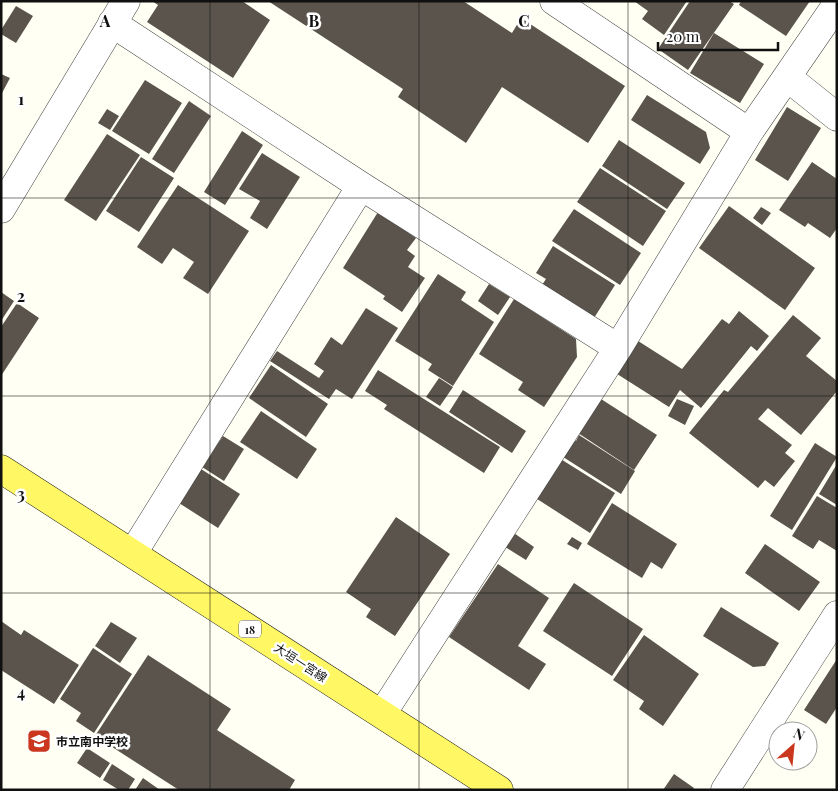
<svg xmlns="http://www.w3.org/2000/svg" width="838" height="791" font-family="'Playfair Display','Noto Sans JP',serif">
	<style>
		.building { fill: #5a544c }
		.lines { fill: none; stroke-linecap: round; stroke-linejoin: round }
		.street-casing { stroke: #434343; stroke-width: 29 }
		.primary-casing { stroke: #212121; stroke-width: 29 }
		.street { stroke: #fff; stroke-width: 28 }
		.primary { stroke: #fff763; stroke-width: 28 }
		.grid { fill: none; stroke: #101010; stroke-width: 1; stroke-opacity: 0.55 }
		.labels { text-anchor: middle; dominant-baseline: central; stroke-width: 5; stroke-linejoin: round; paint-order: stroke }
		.shield { fill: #fff; stroke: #585858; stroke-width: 1 }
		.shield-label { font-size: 11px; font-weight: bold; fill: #101010 }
		.street-label { font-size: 12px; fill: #101010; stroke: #fff }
		.poi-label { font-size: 12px; font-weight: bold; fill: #101010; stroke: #fff; text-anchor: start }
		.grid-label { font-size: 16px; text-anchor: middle; font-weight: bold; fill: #101010; stroke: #fff; stroke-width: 5; stroke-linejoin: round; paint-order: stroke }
	</style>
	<rect width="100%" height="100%" fill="#fffff3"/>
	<path class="building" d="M152,1H242L270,20L233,78L147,22L158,5Z
		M268,1H463L512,33L521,18L625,86L588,143L502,87L466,143L398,97L403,89Z
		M634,1H687L664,35L642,19L648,11Z
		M690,1H729L734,4L688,70L658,49Z
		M741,1H810L786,36L739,5Z
		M16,6L33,16L16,43L1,34V30Z
		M714,33L764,64L740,103L690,73Z
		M1,74L10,78L1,95Z
		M145,80L182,103L149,154L112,131Z
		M647,95L706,132L710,148L700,164L631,120Z
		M189,101L211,116L174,173L152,159Z
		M787,107L821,128L788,181L755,160Z
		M107,109L119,116L110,130L98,123Z
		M242,131L263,145L225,205L204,192Z
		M107,134L140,155L96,221L64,200Z
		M619,140L685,183L667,209L602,166Z
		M262,153L300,177L267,229L250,218L260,201L239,189Z
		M141,157L174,178L139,232L106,211Z
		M812,162L837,179V228L830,238L808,223L805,227L779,210Z
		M600,168L666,211L643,246L577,202Z
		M178,185L249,231L208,294L183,278L194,262L173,248L162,264L137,247Z
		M729,206L815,268L785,310L699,248Z
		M761,207L771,213L762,225L753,218Z
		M574,209L641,253L620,285L552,241Z
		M378,212L416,238L407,250L415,256L408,267L425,278L402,312L383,299L385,296L343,268Z
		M553,246L615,285L594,318L542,285L546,279L536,273Z
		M438,274L466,292L461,300L494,322L453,386L428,370L432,364L395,341Z
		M489,284L510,297L498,315L478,301Z
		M1,292L14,301L1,321Z
		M514,299L576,339L577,357L544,407L518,390L523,382L479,354Z
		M17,303L39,318L1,376V327Z
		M366,308L398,328L352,399L336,389L329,399L270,361L277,351L319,378L324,371L314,364L331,337L342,345Z
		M739,311L769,336L757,351L751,346L701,408L680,390L669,407L614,372L635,339L682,369L722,319L729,324Z
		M793,315L821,338L806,356L837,381V391L801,435L768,408L758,419L792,445L785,453L795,461L774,487L765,480L758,488L689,433L724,390L728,392Z
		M271,365L328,404L306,437L249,398Z
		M378,370L500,447L484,473L384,409L387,405L365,391Z
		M439,378L453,387L440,406L426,397Z
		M463,390L526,431L512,453L449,412Z
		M601,399L657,435L634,470L578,433Z
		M677,399L694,406L685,425L668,416Z
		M261,411L317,449L297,479L240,442Z
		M579,435L635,471L621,494L560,455L571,438L576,441Z
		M223,436L244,449L224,481L202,467Z
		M815,443L837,457L792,530L770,516Z
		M559,458L615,493L590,533L534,497Z
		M837,464V505L819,494Z
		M201,469L240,494L218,528L179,503Z
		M817,496L837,508V551L819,540L813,549L792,536Z
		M612,503L677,544L662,569L651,562L642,578L587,544Z
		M396,517L450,554L395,636L366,617L371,609L346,592Z
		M511,531L534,547L526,560L502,545Z
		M572,537L582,543L578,550L567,544Z
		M765,544L820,582L799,611L745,573Z
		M498,564L549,598L518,646L546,664L529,690L449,637Z
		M574,583L643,629L612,676L543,631Z
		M721,607L779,643L765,666L753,667L703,636Z
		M1,621L21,635L24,630L79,665L54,704L1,670Z
		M111,622L137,638L120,663L95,646Z
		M644,635L699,674L663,726L639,709L644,701L613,680Z
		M93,648L132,674L94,733L76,721L81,713L60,699Z
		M148,655L231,709L217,730L295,780L289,790H179L95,736Z
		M837,659V707L826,724L804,710Z
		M87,748L110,763L100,778L77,763Z
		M112,764L135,779L128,790H119L103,780Z
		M674,774L694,788L693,790H663Z
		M143,778L160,790H135Z"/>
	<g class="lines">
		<g class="street-casing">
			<path id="street" d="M554,1L749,132
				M112,23L361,186L618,348
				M787,77L837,117
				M1,209L126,1
				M133,553L361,186
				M382,714L618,348L749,132L837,4
				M725,790L837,615"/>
		</g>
		<g class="primary-casing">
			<path id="primary" d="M1,469L499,790"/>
		</g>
		<use href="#street" class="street"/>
		<use href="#primary" class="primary"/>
	</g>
	<path class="grid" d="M210,1V790M419,1V790M628,1V790M1,198H837M1,396H837M1,593H837"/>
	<defs>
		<g id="school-square" transform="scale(1.25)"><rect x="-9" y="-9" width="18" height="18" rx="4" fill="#ca371e" stroke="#fff"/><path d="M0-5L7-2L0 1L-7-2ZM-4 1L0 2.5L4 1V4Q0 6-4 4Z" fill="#fff"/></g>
	</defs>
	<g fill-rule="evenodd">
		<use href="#school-square" x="39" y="741"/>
	</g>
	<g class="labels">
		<rect class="shield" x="239" y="620.5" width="22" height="17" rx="4"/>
		<g class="shield-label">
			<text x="250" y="629">18</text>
		</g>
		<g class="street-label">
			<text transform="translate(301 662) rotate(33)">大垣一宮線</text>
		</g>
		<g class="poi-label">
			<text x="56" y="741">市立南中学校</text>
		</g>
	</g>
	<g class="grid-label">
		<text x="105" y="27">A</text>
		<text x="314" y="27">B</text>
		<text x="524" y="27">C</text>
		<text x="21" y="105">1</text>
		<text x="21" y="302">2</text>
		<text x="21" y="500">3</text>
		<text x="21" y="698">4</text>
	</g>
	<rect width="838" height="791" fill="none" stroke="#101010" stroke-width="5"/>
	<g transform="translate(793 746) rotate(27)"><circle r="24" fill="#ffffff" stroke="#9f9f9f"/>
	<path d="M0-4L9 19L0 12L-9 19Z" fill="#ca371e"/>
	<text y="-8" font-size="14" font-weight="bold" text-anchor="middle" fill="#101010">N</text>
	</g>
	<path d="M658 42v8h120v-8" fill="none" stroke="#101010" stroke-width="2.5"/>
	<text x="666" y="42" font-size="15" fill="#101010" stroke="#ffffff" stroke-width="4" paint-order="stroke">20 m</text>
</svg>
